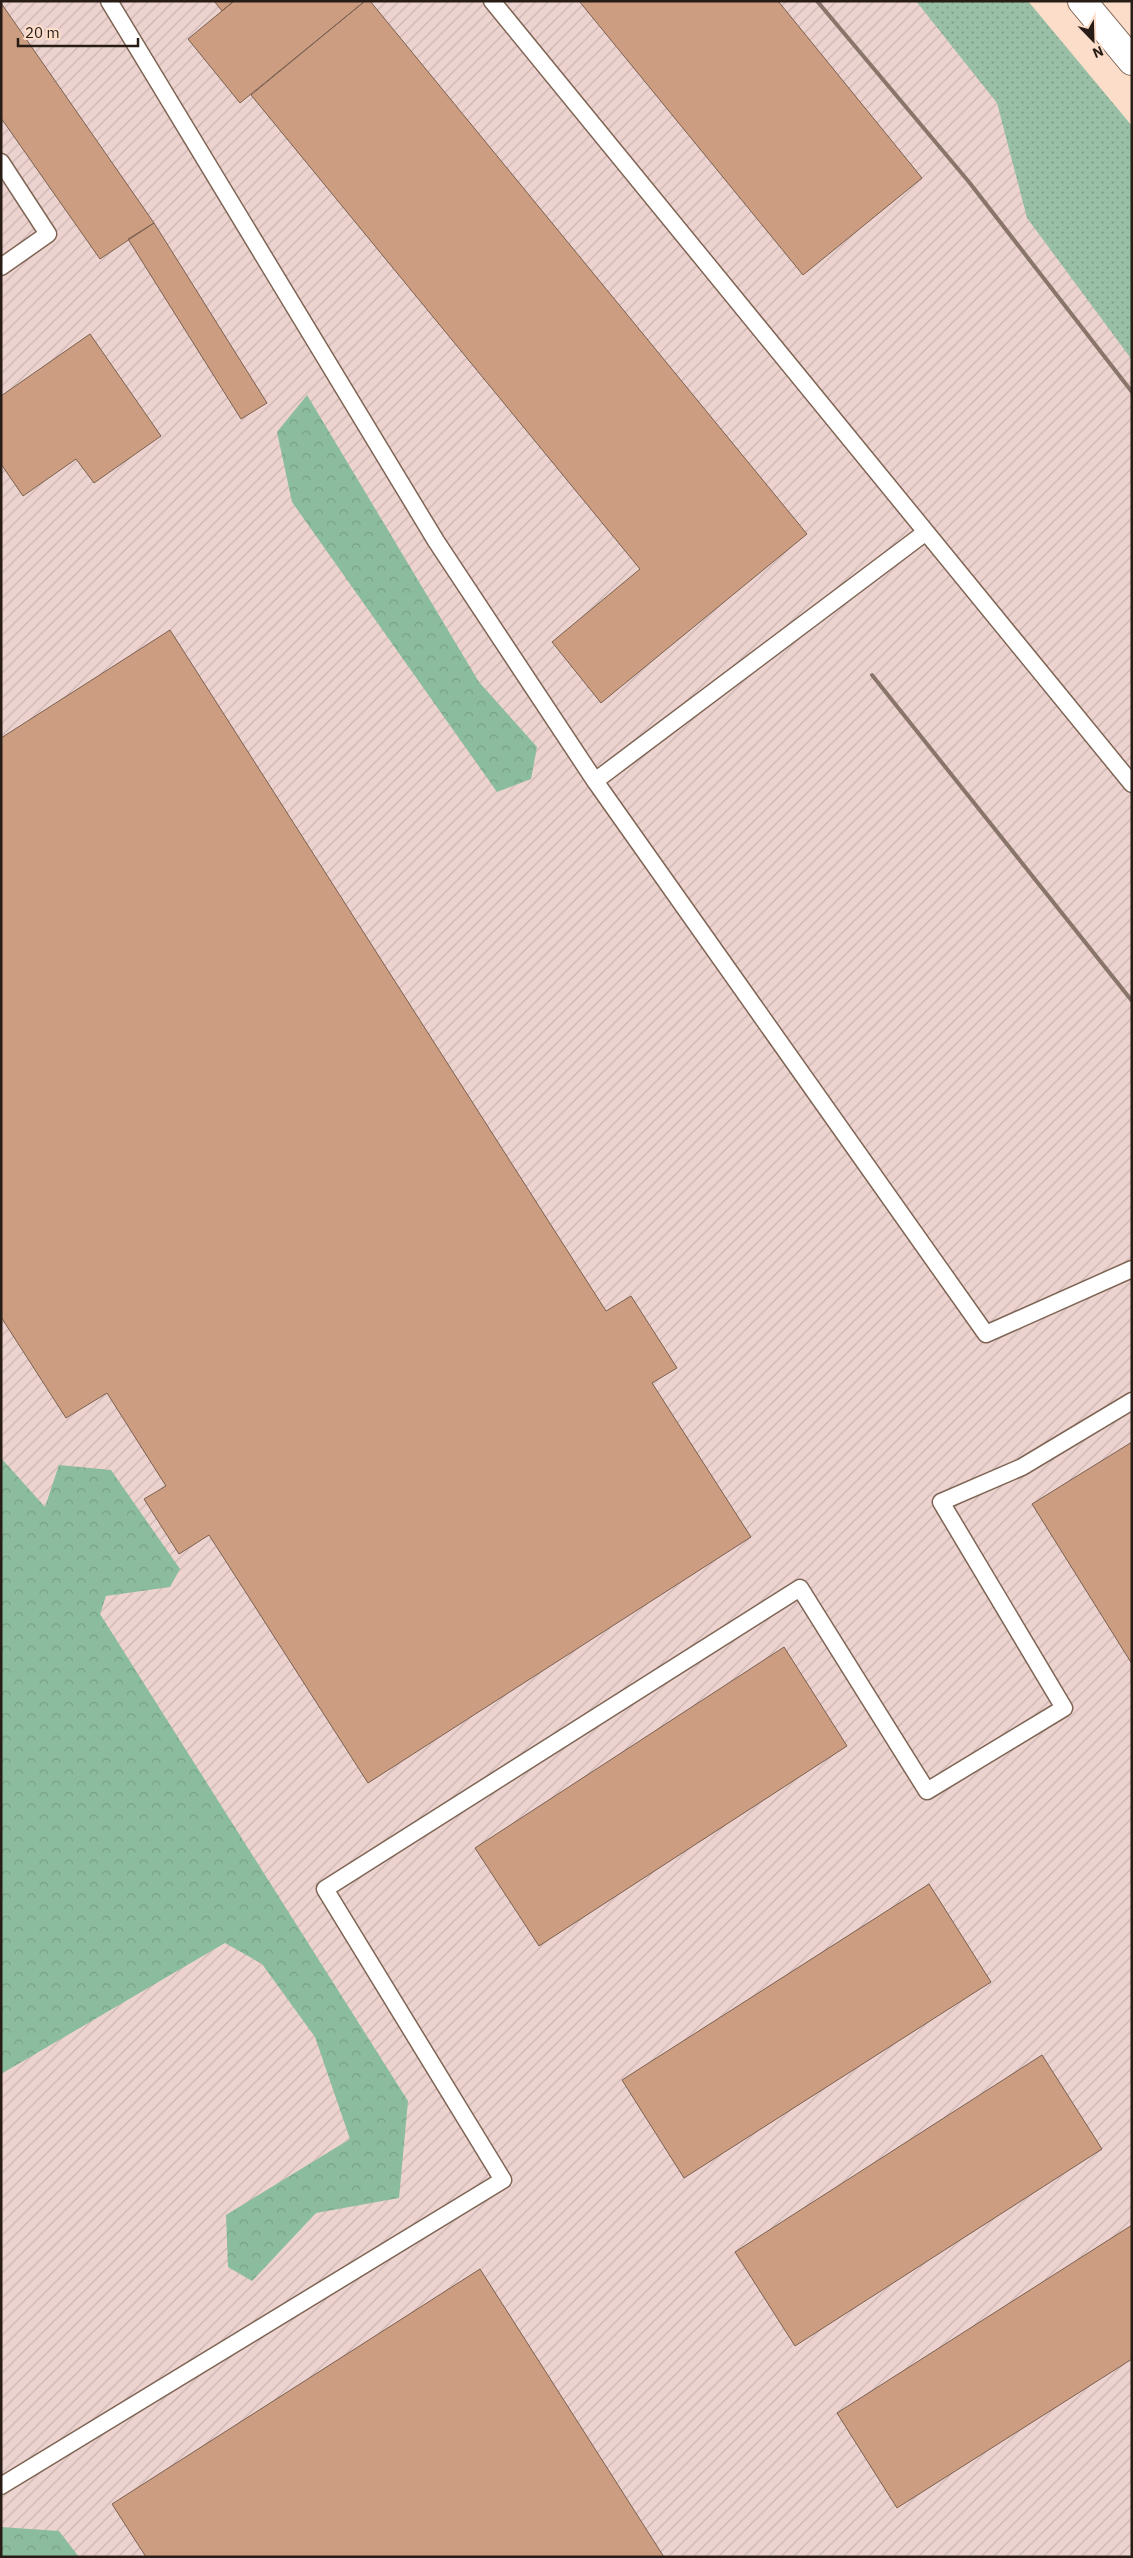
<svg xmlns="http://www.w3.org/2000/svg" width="1133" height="2558" font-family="'IBM Plex Sans',sans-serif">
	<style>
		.industrial { fill: url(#industrial-furrows) }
		.grass { fill: url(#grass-dots) }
		.forest { fill: url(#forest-crowns) }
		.building { fill: #cc9d81; stroke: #7b6150 }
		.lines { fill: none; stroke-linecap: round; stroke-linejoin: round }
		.service-casing { stroke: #7f6554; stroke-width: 19 }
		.minor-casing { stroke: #7f6554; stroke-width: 30 }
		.service { stroke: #fff; stroke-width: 16 }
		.minor { stroke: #fff; stroke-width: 28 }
		.rail { stroke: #897569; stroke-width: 4 }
	</style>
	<defs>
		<pattern id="industrial-furrows" width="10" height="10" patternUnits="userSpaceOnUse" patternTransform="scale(1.25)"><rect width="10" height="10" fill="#edd3d0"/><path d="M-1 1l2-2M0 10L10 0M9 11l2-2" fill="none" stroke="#cbb5b2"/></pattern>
		<pattern id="grass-dots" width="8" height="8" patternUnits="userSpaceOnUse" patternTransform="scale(1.25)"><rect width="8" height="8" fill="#99c0a6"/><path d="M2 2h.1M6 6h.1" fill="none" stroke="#7d9b86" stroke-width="1.8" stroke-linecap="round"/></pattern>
		<pattern id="forest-crowns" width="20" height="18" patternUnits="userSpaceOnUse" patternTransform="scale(1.25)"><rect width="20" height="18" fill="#8bbc9d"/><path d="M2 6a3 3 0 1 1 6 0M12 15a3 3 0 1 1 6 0" fill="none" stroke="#78a186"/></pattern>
	</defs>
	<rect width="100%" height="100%" fill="#fbddca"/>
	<path class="industrial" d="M1,1H978L1132,188V2557H1Z"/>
	<path class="grass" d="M916,1H1028L1132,126V360L1027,218L997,103Z"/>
	<path class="forest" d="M307,395L479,682L537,747L531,779L497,792L292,502L277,432Z
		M1,1458L45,1507L59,1465L111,1470L180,1569L170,1587L106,1596L100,1614L408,2101L399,2198L316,2213L252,2281L228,2267L226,2215L350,2139L315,2037L262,1964L225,1943L1,2074Z
		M1,2527L59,2531L79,2557H1Z"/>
	<path class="building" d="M214,1H234L222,11Z
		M234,1H365L240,103L188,39Z
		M365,1H370L807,534L601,703L552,642L640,569L251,95Z
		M579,1H778L922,178L803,275Z
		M1,3L154,223L100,259L1,118Z
		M154,223L267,403L241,419L128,239Z
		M90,334L161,436L94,483L76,459L23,496L1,464V396Z
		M170,630L606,1311L631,1296L677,1368L652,1383L751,1537L368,1783L209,1535L179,1554L144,1499L166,1486L107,1393L66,1418L1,1317V738Z
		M1132,1442V1664L1032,1504Z
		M784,1647L847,1746L539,1946L475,1848Z
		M929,1884L991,1982L684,2178L622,2080Z
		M1042,2055L1102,2149L795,2346L735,2252Z
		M1132,2225V2359L897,2508L837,2413Z
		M480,2269L664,2557H146L112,2504Z"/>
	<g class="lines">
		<g class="service-casing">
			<path id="service" d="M109,1L436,541L595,781
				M492,1L1132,784
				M1,162L48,234L1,267
				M926,532L595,781L986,1334L1132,1269
				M1,2486L503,2180L325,1889L800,1588L927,1791L1064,1708L941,1502L1022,1467L1132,1401"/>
		</g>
		<g class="minor-casing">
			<path id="minor" d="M1082,1L1132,61"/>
		</g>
		<use href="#service" class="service"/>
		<use href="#minor" class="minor"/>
		<path class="rail" d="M817,1L969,182L1132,392
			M872,675L1132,1001"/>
	</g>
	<rect width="1133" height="2558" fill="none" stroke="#281d16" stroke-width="5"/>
	<g transform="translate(1093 40) rotate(157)" stroke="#fbddca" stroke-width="4" paint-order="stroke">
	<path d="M0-4L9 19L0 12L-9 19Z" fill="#281d16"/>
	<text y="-8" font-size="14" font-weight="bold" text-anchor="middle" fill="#281d16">N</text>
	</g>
	<path d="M18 38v8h120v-8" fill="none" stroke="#281d16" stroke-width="2.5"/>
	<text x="25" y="38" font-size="15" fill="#281d16" stroke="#fbddca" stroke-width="4" paint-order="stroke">20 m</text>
</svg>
